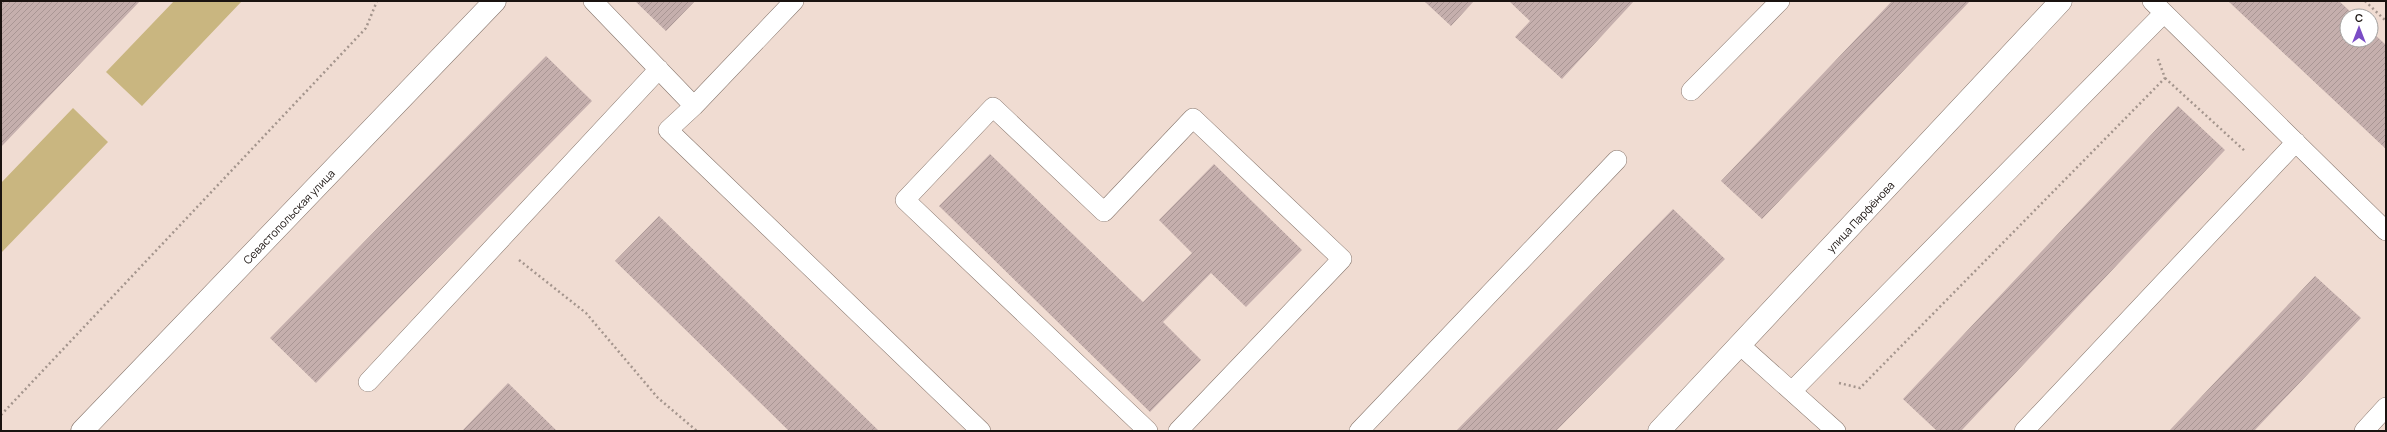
<svg xmlns="http://www.w3.org/2000/svg" width="2387" height="432" font-family="Manrope,sans-serif">
	<style>
		.green { fill: #c9b680 }
		.building { fill: url(#building-hatch) }
		.lines { fill: none; stroke-linecap: round; stroke-linejoin: round }
		.service-casing { stroke: #86756c; stroke-width: 20 }
		.minor-casing { stroke: #86756c; stroke-width: 23 }
		.tertiary-casing { stroke: #86756c; stroke-width: 23 }
		.path { stroke: #a4958d; stroke-width: 2.5; stroke-dasharray: 2 3; stroke-linecap: butt }
		.service { stroke: #fff; stroke-width: 19 }
		.minor { stroke: #fff; stroke-width: 22 }
		.tertiary { stroke: #fff; stroke-width: 22 }
		.labels { text-anchor: middle; dominant-baseline: central; stroke-width: 3; stroke-linejoin: round; paint-order: stroke }
		.street-label { font-size: 11px; fill: #1a1310; stroke: #fff }
	</style>
	<defs>
		<pattern id="building-hatch" width="6" height="6" patternUnits="userSpaceOnUse"><rect width="6" height="6" fill="#c5afad"/><path d="M-1 1l2-2M0 6l6-6M5 7l2-2" fill="none" stroke="#a99694"/></pattern>
	</defs>
	<rect width="100%" height="100%" fill="#f0dcd2"/>
	<path class="green" d="M174,1H242L142,106L106,72Z
		M73,108L108,142L1,253V183Z"/>
	<path class="building" d="M1,1H140L1,147Z
		M635,1H695L666,31Z
		M1424,1H1474L1451,26Z
		M1509,1H1634L1562,79L1515,37L1530,21Z
		M1892,1H1970L1762,219L1721,181Z
		M2228,1H2339L2355,16H2347V40H2371V31L2386,45V149Z
		M546,56L592,101L316,383L270,338Z
		M2178,106L2225,150L1961,431H1937L1903,399Z
		M990,154L1143,302L1192,253L1159,220L1214,164L1302,250L1246,307L1211,273L1163,322L1201,360L1150,412L939,206Z
		M1673,209L1725,259L1556,431H1456Z
		M659,216L879,431H789L615,261Z
		M2315,276L2361,318L2254,431H2169Z
		M508,383L557,431H462Z"/>
	<g class="lines">
		<g class="service-casing">
			<path id="service" d="M593,1L694,106L794,1
				M2152,1L2386,231
				M1691,91L1780,1
				M694,106L668,130L981,431
				M1741,346L1836,431
				M368,382L659,69
				M1792,391L2164,13
				M1148,431L905,200L993,107L1104,212L1193,118L1342,259L1178,431
				M1359,431L1617,160
				M2024,431L2296,142
				M2364,431L2386,407"/>
		</g>
		<g class="minor-casing">
			<g id="minor">
				<path id="s1" d="M1659,431L2061,1"/>
			</g>
		</g>
		<g class="tertiary-casing">
			<g id="tertiary">
				<path id="s2" d="M82,431L495,1"/>
			</g>
		</g>
		<path class="path" d="M2365,1L2386,21
			M2165,78L2246,152
			M519,260L586,313L658,398L697,431
			M1839,383L1860,388L2165,78L2158,59
			M1,415L366,28L377,1"/>
		<use href="#service" class="service"/>
		<use href="#minor" class="minor"/>
		<use href="#tertiary" class="tertiary"/>
	</g>
	<g class="labels">
		<g class="street-label">
			<text stroke="none"><textPath href="#s2" startOffset="298">Севастопольская улица</textPath></text>
			<text stroke="none"><textPath href="#s1" startOffset="294">улица Парфёнова</textPath></text>
		</g>
	</g>
	<rect width="2387" height="432" fill="none" stroke="#1a1310" stroke-width="4"/>
	<g transform="translate(2359 28)"><circle r="19" fill="#ffffff" stroke="#a3a19f"/>
	<path d="M0-3L7 15L0 10L-7 15Z" fill="#7a4cc5"/>
	<text y="-6" font-size="11" font-weight="bold" text-anchor="middle" fill="#1a1310">С</text>
	</g>
</svg>
